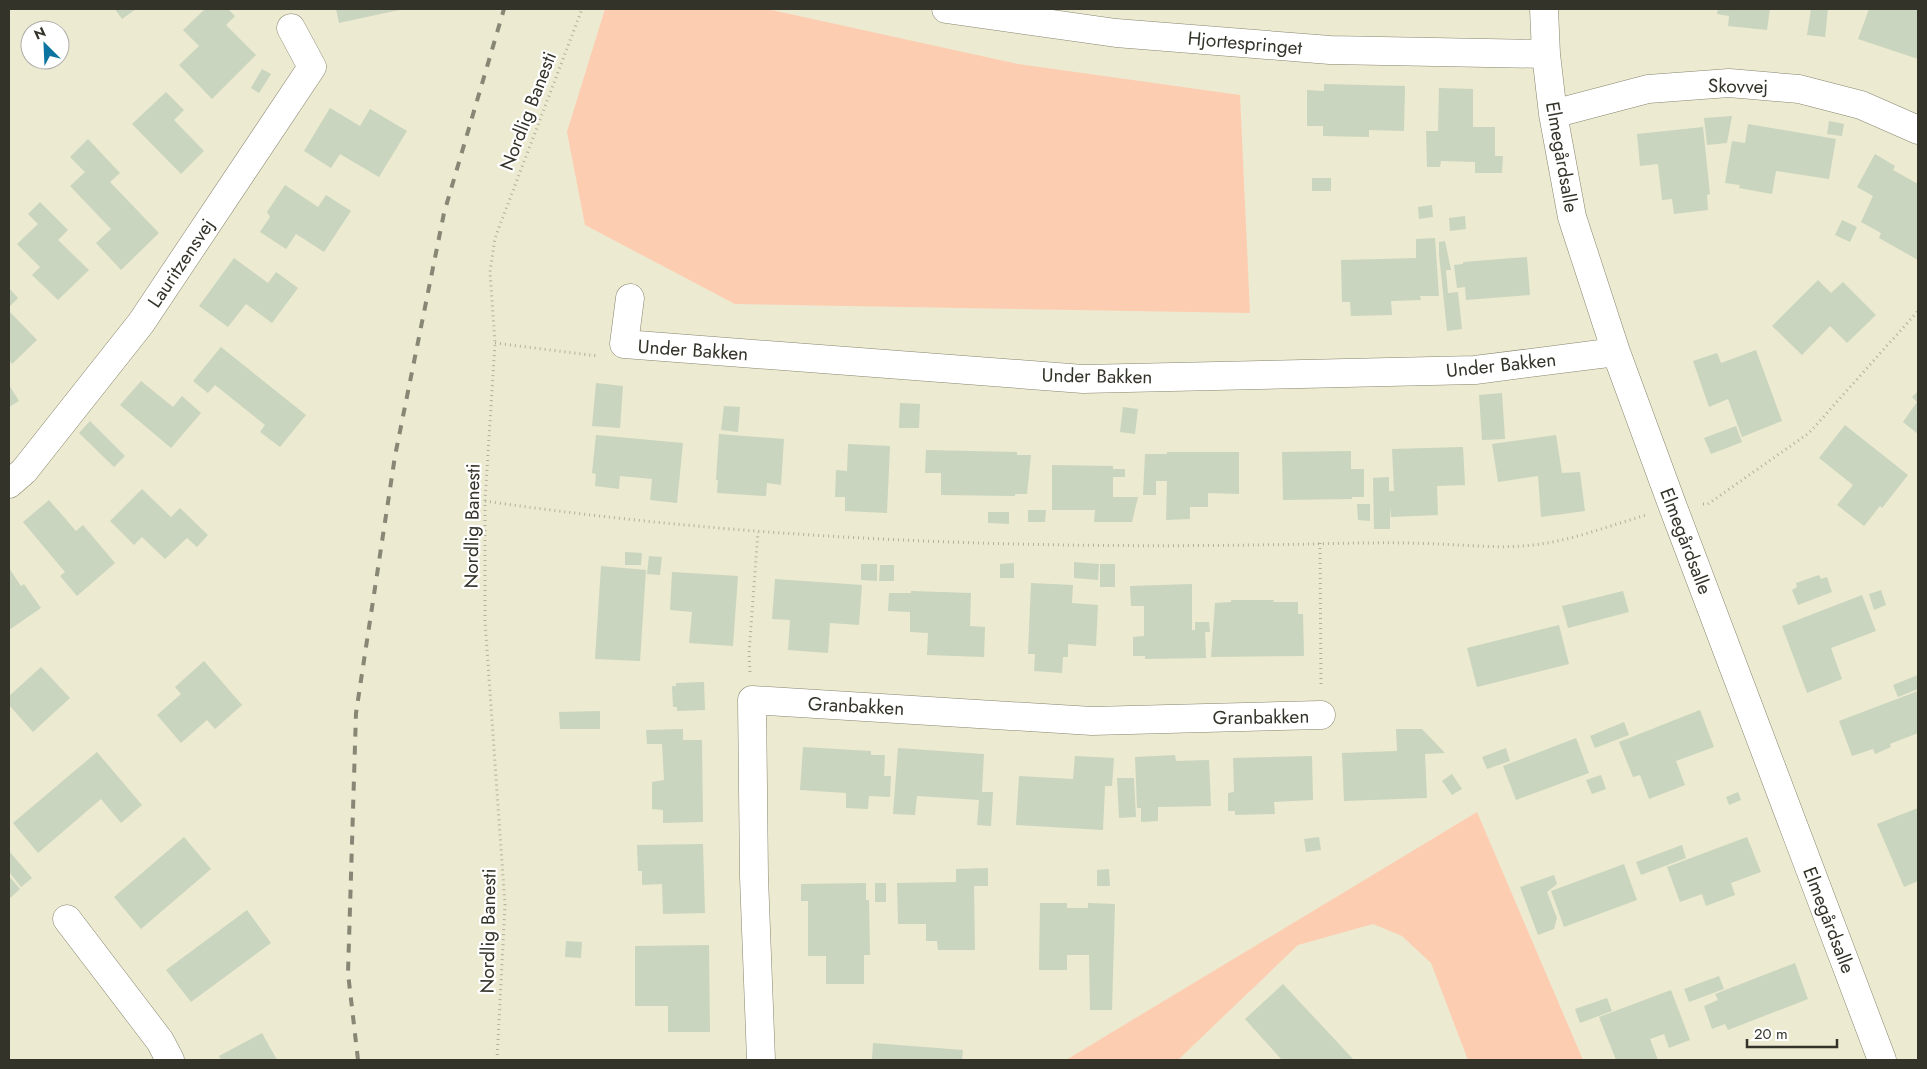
<svg xmlns="http://www.w3.org/2000/svg" width="1927" height="1069" font-family="Jost,sans-serif">
	<style>
		.green { fill: #fdcdb2 }
		.building { fill: #c9d5be }
		.lines { fill: none; stroke-linecap: round; stroke-linejoin: round }
		.minor-casing { stroke: #87856e; stroke-width: 29 }
		.path { stroke: #b2b09b; stroke-width: 3; stroke-dasharray: 1 4; stroke-linecap: butt }
		.minor { stroke: #fff; stroke-width: 28 }
		.rail { stroke: #888776; stroke-width: 4; stroke-dasharray: 9 9; stroke-linecap: butt }
		.labels { text-anchor: middle; dominant-baseline: central; stroke-width: 4.5; stroke-linejoin: round; paint-order: stroke }
		.street-label { font-size: 19px; fill: #343329; stroke: #fff }
	</style>
	<rect width="100%" height="100%" fill="#ecead0"/>
	<path class="green" d="M605,9H767L1018,64L1240,95L1250,313L735,304L585,225L567,132Z
		M1477,812L1583,1060H1468L1431,963L1402,936L1373,924L1298,945L1178,1060H1066Z"/>
	<path class="building" d="M115,9H136L122,19Z
		M205,9H228L235,16L226,25L256,55L212,99L179,65L199,46L183,30Z
		M336,9H399V10L339,23Z
		M1718,9H1770L1767,30L1728,26L1729,16L1717,14Z
		M1811,9H1828L1825,37L1807,35Z
		M1869,9H1918V59L1858,39Z
		M262,69L271,74L259,93L251,88Z
		M1324,84L1405,86L1404,131L1369,130V137L1323,136V126H1307V90L1324,91Z
		M1439,88L1473,89V127H1495V156H1503L1502,173H1475V162L1441,161L1440,167H1427L1426,131H1438Z
		M166,92L184,110L174,120L204,151L181,174L132,124Z
		M330,108L360,126L370,109L407,131L379,177L340,154L331,168L304,151Z
		M1732,116L1727,143L1707,145L1704,118Z
		M1829,121L1844,124L1842,136L1827,134Z
		M1748,124L1836,139L1829,179L1776,171L1772,194L1739,188L1740,185L1725,183L1732,141L1745,143Z
		M1703,127L1710,194L1707,195L1708,210L1674,214L1672,199L1662,200L1658,164L1640,166L1637,134Z
		M88,139L120,173L110,182L159,233L121,270L96,243L111,229L70,186L85,172L70,157Z
		M1875,154L1895,166L1893,170L1918,184V260L1879,238L1881,233L1861,222L1873,196L1857,187Z
		M1312,178H1331V191H1312Z
		M285,185L318,207L326,195L351,211L324,252L296,234L286,249L260,232L270,217L267,212Z
		M40,202L68,230L58,240L89,270L58,300L32,275L40,267L17,244L38,224L28,214Z
		M1432,205L1433,217L1419,219L1418,207Z
		M1465,216L1466,229L1450,231L1449,218Z
		M1842,220L1857,227L1850,242L1835,235Z
		M1435,238L1439,296H1420L1421,300L1391,301L1392,315L1351,316L1350,302H1342L1341,260L1416,258V239Z
		M1445,241L1451,270H1446L1448,293L1458,292L1462,329L1447,331L1439,254V242Z
		M1527,257L1530,295L1466,300L1465,287L1457,288L1454,265L1463,264V262Z
		M234,258L268,283L276,272L298,288L272,323L246,304L228,327L199,306Z
		M1818,280L1831,293L1843,282L1876,315L1847,343L1830,326L1802,355L1772,326Z
		M9,288L18,298L9,307Z
		M9,311L37,340L12,364L9,360Z
		M221,347L306,415L280,447L260,432L265,425L215,385L208,393L193,381Z
		M1756,350L1782,421L1742,437L1728,399L1709,407L1693,361L1717,353L1721,363Z
		M141,381L173,407L182,396L201,413L171,448L120,405Z
		M596,383L623,386L620,428L592,426Z
		M9,385L19,401L9,407Z
		M1918,391V434L1903,422L1917,402L1912,397Z
		M1502,393L1505,439L1482,440L1479,395Z
		M900,403L920,404L919,428H899Z
		M724,406L740,407L738,432L721,430Z
		M1123,407L1138,409L1135,434L1120,432Z
		M90,421L125,456L114,467L79,433Z
		M1845,425L1908,475L1882,508L1880,506L1864,526L1837,505L1853,485L1819,458Z
		M1736,426L1742,442L1711,454L1704,438Z
		M719,434L784,439L781,485L767,483L766,496L717,493L718,480H716Z
		M596,435L683,443L677,503L650,500L652,479L620,476L619,489L595,486L596,474L592,473Z
		M1556,435L1562,473L1580,472L1585,511L1541,517L1538,476L1498,482L1492,444Z
		M848,444L890,446L887,513L845,511V497H835L836,470L847,471Z
		M1463,447L1465,485L1437,486L1438,515L1391,517L1390,506V529H1374L1373,478L1389,477V491H1394L1392,449Z
		M926,450L1017,452V455H1031L1027,494H1015V496L941,495V473H925Z
		M1351,451V469H1364V497H1352V499L1283,500L1282,452Z
		M1167,452H1239V494L1208,493V507H1190V519L1166,520L1167,481H1156V495H1143L1145,454H1167Z
		M1052,465L1113,466V469H1125V477H1113V497H1138L1132,522H1094L1095,510H1052Z
		M142,489L171,517L180,508L208,535L197,547L187,538L165,559L142,537L134,545L110,521Z
		M49,500L76,531L83,525L115,563L77,596L60,576L65,572L23,522Z
		M1357,504H1370V521L1358,520Z
		M1028,510H1046L1045,522H1028Z
		M988,512H1009V524L988,523Z
		M625,552L642,553L641,565H625Z
		M649,556L662,557L660,575L647,574Z
		M1074,562L1099,564L1098,580L1074,578Z
		M1014,563V578H1000V564Z
		M861,564H877V581L861,580Z
		M1100,564H1115V587H1100Z
		M880,565H894V581H879Z
		M601,566L646,570L640,661L595,659Z
		M9,568L21,586L24,584L41,608L9,630Z
		M672,572L738,576L733,646L689,643L692,612L670,610Z
		M1819,575L1821,579L1827,577L1832,592L1798,605L1792,590L1797,587L1796,583Z
		M775,579L862,585L859,625L830,623L828,653L788,650L790,620L772,619Z
		M1031,583L1073,585L1072,603L1098,605L1096,646L1068,644V657H1063L1062,673L1034,671L1035,654H1028Z
		M1192,584V630H1195V622H1209L1210,632H1205L1206,658L1145,659V656H1133V637L1144,636V606H1131L1130,586Z
		M1881,590L1886,605L1874,610L1869,594Z
		M911,591L971,593L970,626L985,627L984,657L927,655L928,633L910,632V612L888,611L889,593H911Z
		M1623,591L1629,612L1568,628L1562,606Z
		M1862,595L1876,631L1831,648L1842,679L1807,693L1782,626Z
		M1231,600H1274L1273,602H1298V614H1303L1304,656L1211,657L1215,603L1231,602Z
		M1559,625L1569,664L1477,687L1467,648Z
		M204,661L242,705L215,729L207,720L181,743L157,715L181,694L175,687Z
		M41,667L70,698L33,732L9,705V696Z
		M1918,675V689L1898,697L1893,685Z
		M704,682L705,710L677,711V707H673L672,686H676V683Z
		M1918,691V733L1890,744L1891,747L1875,754L1873,749L1852,756L1839,721Z
		M1700,710L1714,747L1676,761L1685,785L1649,799L1640,775L1633,777L1619,742Z
		M600,711V729H560L559,712Z
		M1624,722L1629,735L1595,748L1590,736Z
		M683,729V740H702L703,822L663,823V810L652,809V782L664,780L662,744H647L646,730Z
		M1396,729H1422L1445,753L1425,754L1427,798L1344,801L1342,753L1397,751Z
		M1576,738L1589,773L1516,800L1503,766Z
		M803,747L871,751V755H885L884,776H891L890,797L869,796L868,809L846,808V793L800,790Z
		M898,748L984,754L982,792H993L991,826L977,825L979,800L917,796L915,815L893,814Z
		M1506,748L1510,761L1487,769L1482,757Z
		M97,752L142,805L121,823L101,799L38,853L13,823Z
		M1175,755L1176,761L1209,760L1211,806L1158,807V821L1141,822V808H1137L1135,757Z
		M1075,756L1114,758L1112,786H1105L1103,830L1016,825L1019,776L1073,779Z
		M1312,756L1313,800L1274,802L1275,814L1235,815V811H1228V793L1234,792L1233,758Z
		M1452,774L1462,789L1452,795L1442,781Z
		M1601,775L1606,789L1592,794L1586,780Z
		M1117,778H1134L1136,817L1119,818Z
		M1738,792L1741,800L1729,805L1726,797Z
		M1918,808V881L1904,887L1877,824Z
		M184,837L211,869L141,929L114,897Z
		M1319,837L1321,850L1306,852L1304,839Z
		M1747,837L1761,872L1731,883L1735,895L1706,906L1702,894L1680,902L1667,867Z
		M703,844L705,913L663,914L662,884L642,885V871H638L637,845Z
		M1682,845L1686,858L1641,875L1636,862Z
		M9,851L32,878L21,887L9,872Z
		M1624,864L1637,900L1564,927L1551,891Z
		M988,868V886H974L975,950H938L937,941H926V924H898L897,883L956,882V869Z
		M1109,869L1110,886H1097V870Z
		M1554,875L1557,884L1547,892L1557,918L1554,929L1538,935L1520,887Z
		M9,876L20,889L9,899Z
		M866,883V900H869L870,955H864V984H826V956H808V901H801V884Z
		M875,883H886V902H875Z
		M1040,903H1067V908H1088V903L1115,904L1112,1010H1090L1089,955H1067V970H1039Z
		M247,910L271,943L191,1002L166,970Z
		M566,941L582,942L581,958L565,957Z
		M709,945L710,1032H668V1006H635V946Z
		M1795,963L1808,999L1728,1030L1725,1024L1712,1029L1704,1006L1718,1000L1715,994Z
		M1719,976L1724,989L1689,1002L1684,989Z
		M1283,984L1354,1060H1282L1245,1019Z
		M1671,990L1690,1040L1669,1048L1664,1034L1650,1039L1658,1060H1616L1599,1017Z
		M1607,998L1612,1011L1580,1023L1575,1009Z
		M262,1033L277,1060H221L219,1056Z
		M873,1043L963,1050L962,1060H872Z"/>
	<g class="lines">
		<g class="minor-casing">
			<path id="minor" d="M946,9L1116,33L1330,50L1546,54
				M1544,9L1546,54L1553,114L1572,217L1616,352L1673,507L1882,1060
				M1553,114L1648,89L1729,83L1799,89L1861,105L1918,130
				M630,298L624,344L1083,379L1475,370L1616,352
				M9,484L24,471L141,323L312,67L291,28
				M67,919L160,1041L170,1060
				M761,1060L754,877L752,700L1092,721L1321,715"/>
		</g>
		<path class="path" d="M495,343L598,356
			M485,501C758,541 1034,550 1310,544C1353,543 1396,542 1439,544C1466,545 1494,548 1521,546C1563,544 1605,527 1646,515
			M1703,504H1708L1809,433L1918,311
			M1320,543L1321,687
			M750,672L749,653L758,532
			M497,1060L505,905L485,621V501L495,343L490,272L495,238L582,9"/>
		<use href="#minor" class="minor"/>
		<path class="rail" d="M358,1060L348,973L356,713L395,456L444,213L504,9"/>
	</g>
	<g class="labels">
		<g class="street-label">
			<text transform="translate(1245 43) rotate(5)">Hjortespringet</text>
			<text transform="translate(1738 86) rotate(1)">Skovvej</text>
			<text transform="translate(528 111) rotate(-69)">Nordlig Banesti</text>
			<text transform="translate(1562 157) rotate(80)">Elmegårdsalle</text>
			<text transform="translate(181 263) rotate(-56)">Lauritzensvej</text>
			<text transform="translate(693 350) rotate(4)">Under Bakken</text>
			<text transform="translate(1501 365) rotate(-6)">Under Bakken</text>
			<text transform="translate(1097 376) rotate(1)">Under Bakken</text>
			<text transform="translate(472 526) rotate(-89)">Nordlig Banesti</text>
			<text transform="translate(1686 541) rotate(69)">Elmegårdsalle</text>
			<text transform="translate(856 706) rotate(3)">Granbakken</text>
			<text transform="translate(1261 717) rotate(-1)">Granbakken</text>
			<text transform="translate(1829 920) rotate(69)">Elmegårdsalle</text>
			<text transform="translate(488 931) rotate(-89)">Nordlig Banesti</text>
		</g>
	</g>
	<rect width="1927" height="1069" fill="none" stroke="#343329" stroke-width="20"/>
	<g transform="translate(45 45) rotate(336)"><circle r="24" fill="#ffffff" stroke="#aeada9"/>
	<path d="M0-4L9 19L0 12L-9 19Z" fill="#0b74a0"/>
	<text y="-8" font-size="14" font-weight="bold" text-anchor="middle" fill="#343329">N</text>
	</g>
	<path d="M1747 1039v8h90v-8" fill="none" stroke="#343329" stroke-width="2.5"/>
	<text x="1754" y="1039" font-size="15" fill="#343329" stroke="#ffffff" stroke-width="4" paint-order="stroke">20 m</text>
</svg>
